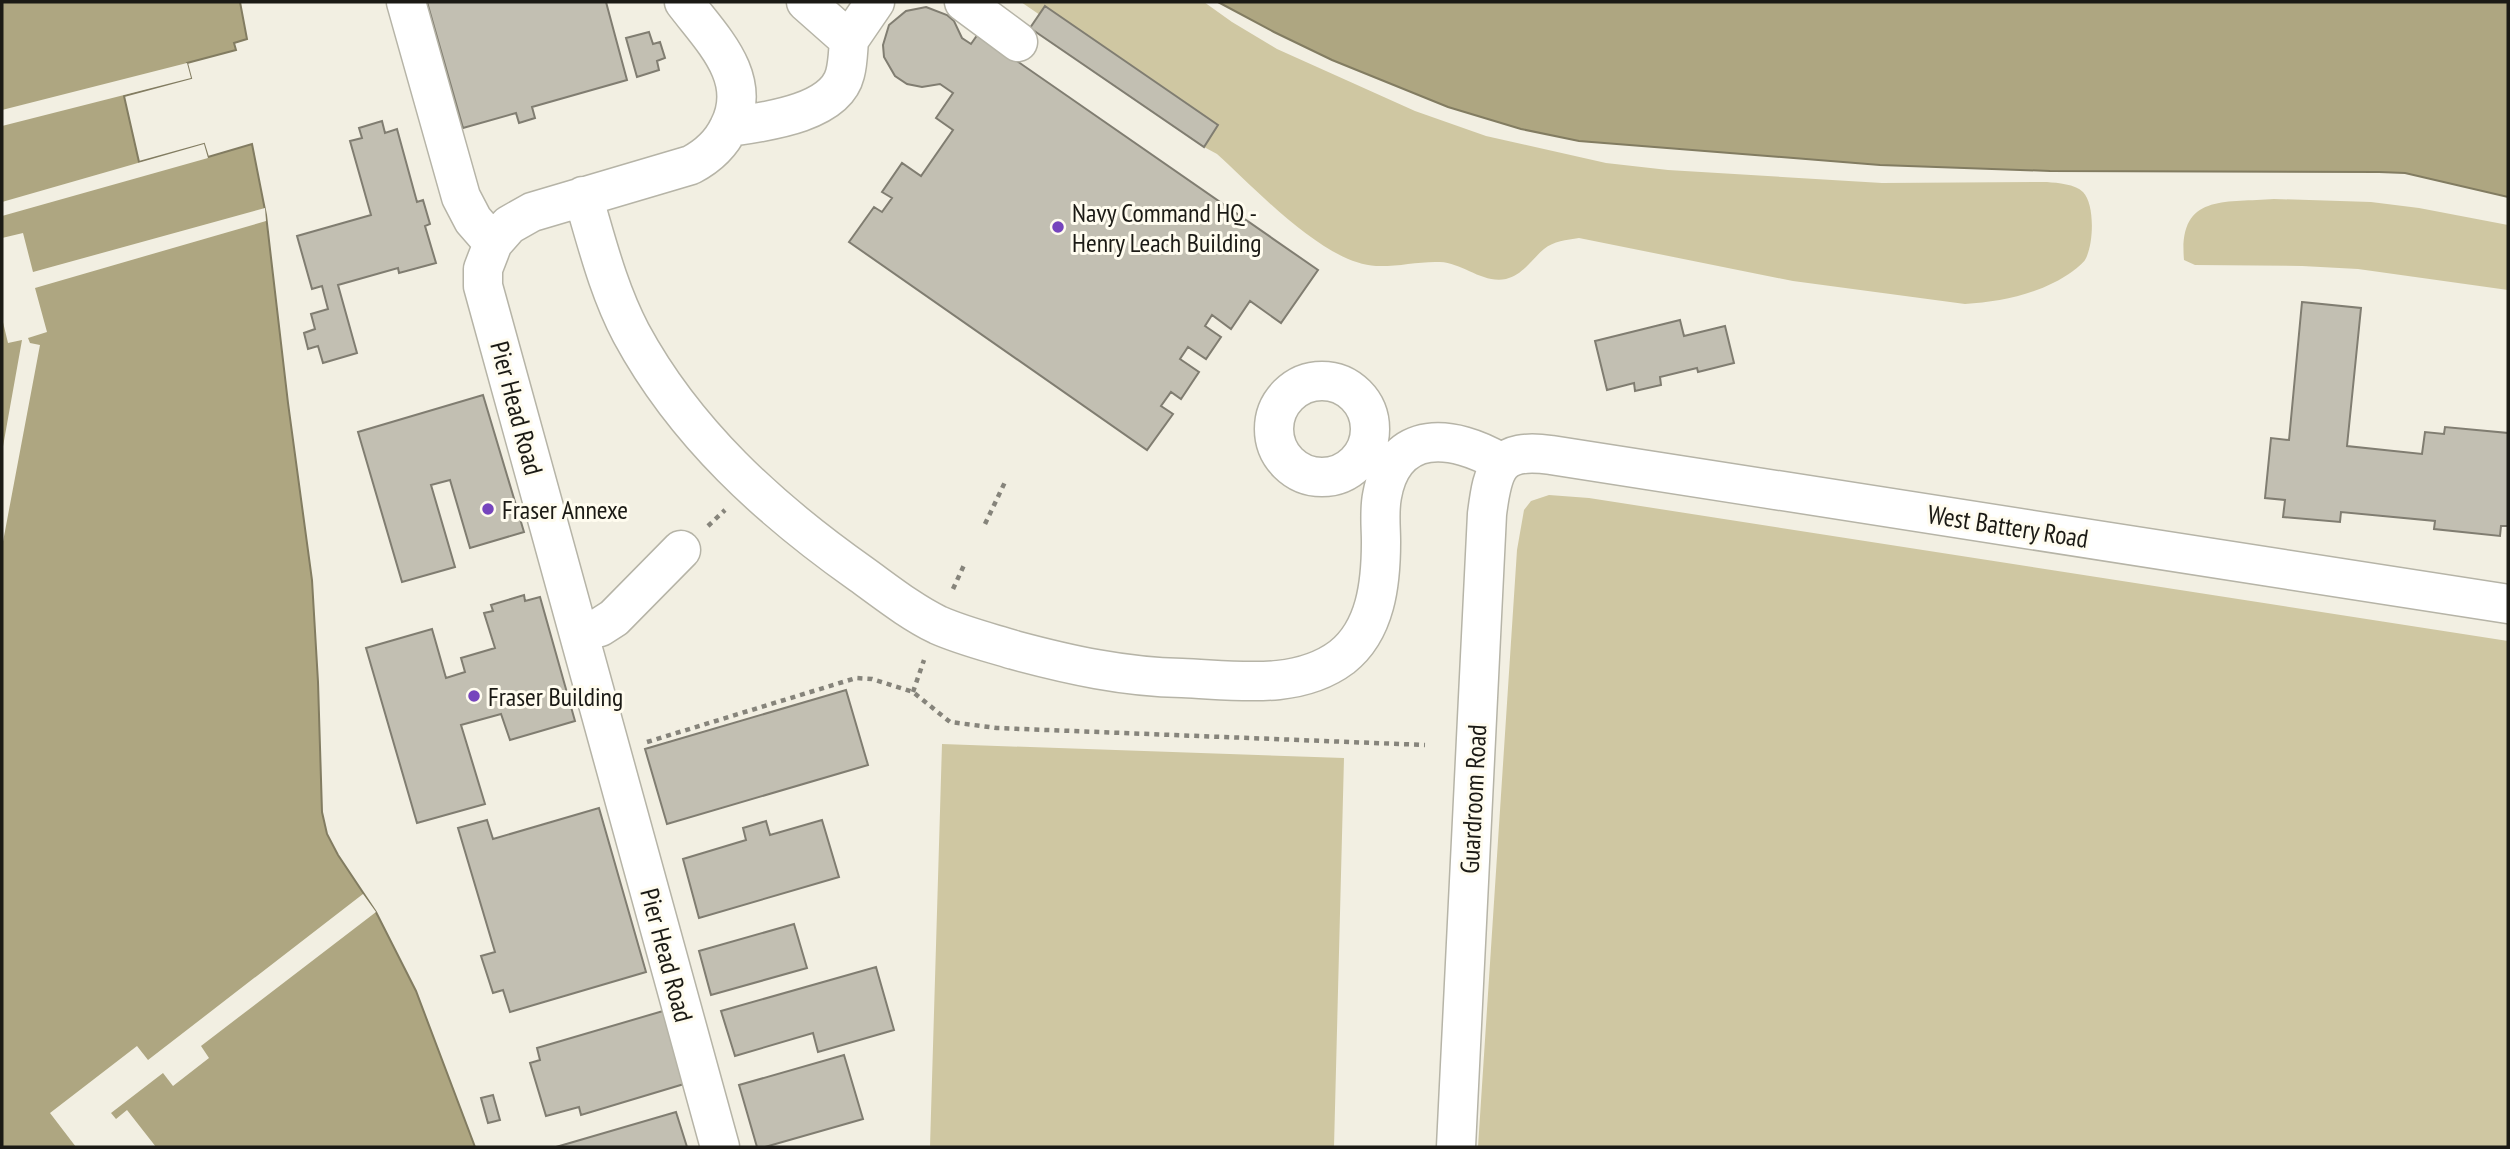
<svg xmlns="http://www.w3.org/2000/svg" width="2510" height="1149" font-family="'PT Sans Narrow',sans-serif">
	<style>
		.green { fill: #cfc7a2 }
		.water { fill: #aea681; stroke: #827c61; stroke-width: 2 }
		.pier { fill: #f2efe2 }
		.building { fill: #c2bfb2; stroke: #807d71; stroke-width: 2 }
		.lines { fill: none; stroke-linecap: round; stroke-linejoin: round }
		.minor-casing { stroke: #b6b4a7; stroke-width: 41 }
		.path { stroke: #86847b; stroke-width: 4.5; stroke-dasharray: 5 5; stroke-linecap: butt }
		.minor { stroke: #fff; stroke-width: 38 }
		.poi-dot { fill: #7645bd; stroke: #fffcef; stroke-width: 2.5 }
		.labels { text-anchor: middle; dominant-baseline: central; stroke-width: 6; stroke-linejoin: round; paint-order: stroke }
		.poi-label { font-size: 26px; fill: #1b1a15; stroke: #fffcef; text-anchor: start }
		.street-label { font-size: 26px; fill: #1b1a15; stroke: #fffcef }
	</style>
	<rect width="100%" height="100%" fill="#f2efe2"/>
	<path class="green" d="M1021,2H1204L1232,22L1277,49L1415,111L1486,136L1606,163L1668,170L1882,183L2047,182C2058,183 2075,184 2083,192C2095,204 2094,245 2085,260C2083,263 2077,268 2073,271C2043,293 2002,302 1965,304L1793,281L1579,238C1566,240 1554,241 1544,249C1532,259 1523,275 1506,279C1483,284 1463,263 1440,262C1419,261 1397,267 1376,266C1323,263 1256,189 1217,154L1204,147L1218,125L1046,7L1040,15Z
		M2274,199L2371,202L2419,208L2508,225V290L2358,269L2302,266L2195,265L2184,260C2178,193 2225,203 2274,199Z
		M1549,495L1589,498L2508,641V1147H1478L1517,550L1524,510L1531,501Z
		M942,744L1344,758L1334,1147H930Z"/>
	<path class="water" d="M2,2H240L247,39L234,43L236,50L187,63L191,78L124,96L139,162L204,144L208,157L252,144L266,215L288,403L312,580L318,682L322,812L327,834L338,855L376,912L416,991L475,1147H2Z
		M1218,2H2508V197L2405,173L2379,172L2050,171L1880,165L1579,141L1521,129L1448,107L1332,60L1274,32Z"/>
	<path class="pier" d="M187,63L191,78L2,126V110Z
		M204,144L208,158L2,216V202Z
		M265,208L266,221L35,288L47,332L28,338L30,343L40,345L2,547V452L22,340L8,343L2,318V238L23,233L33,272Z
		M363,894L376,912L201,1046L209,1058L173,1086L163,1073L111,1113L116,1119L127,1110L156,1147H76L50,1113L137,1046L148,1060Z"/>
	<path class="building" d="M427,2H606L627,80L532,107L535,118L519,123L516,113L463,128Z
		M1045,6L1218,125L1204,147L1030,28Z
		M926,7L947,15L954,21L962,38L971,44L978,34L1318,270L1281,323L1250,301L1231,329L1212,315L1205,326L1221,337L1206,359L1188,347L1180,359L1199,372L1181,399L1171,392L1161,406L1173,414L1147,450L849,242L874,207L882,212L892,198L882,192L902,163L921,176L953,130L936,118L953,93L940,84L922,87L907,84L895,76L884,57L883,45L889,25L906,11Z
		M649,32L653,44L660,42L665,58L657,61L659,70L637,77L626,38Z
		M382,121L385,133L397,129L417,202L423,200L430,224L425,226L436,263L399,273L398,268L338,285L357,353L323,363L318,346L308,349L304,333L315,329L311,314L328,309L322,286L312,289L297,236L371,215L350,141L362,138L359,128Z
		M2302,302L2361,308L2347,446L2422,454L2425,432L2444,434L2445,427L2508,433V526H2501L2500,536L2434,529L2435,521L2341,512L2340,522L2283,517L2285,500L2265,498L2271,438L2289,440Z
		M1680,320L1684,336L1725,326L1734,363L1698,372L1697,368L1660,377L1661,385L1635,391L1634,383L1607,390L1595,341Z
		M483,395L524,532L470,548L450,480L431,485L455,567L402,582L358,432Z
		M524,595L525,601L540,597L575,721L510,740L501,714L461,725L485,804L417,823L366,648L432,629L446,678L465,672L461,658L495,648L484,613L493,611L491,605Z
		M846,690L868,765L667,824L645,749Z
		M599,808L646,972L510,1012L503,990L493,993L481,956L495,952L458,828L487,820L493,839Z
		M822,820L839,877L699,918L683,859L746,840L743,828L766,821L770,835Z
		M794,924L807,968L711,995L699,951Z
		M876,967L894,1030L818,1052L813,1033L735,1056L721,1011Z
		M663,1011L684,1084L581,1115L579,1107L546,1116L530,1063L540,1060L537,1048Z
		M844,1055L863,1119L765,1147H757L739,1085Z
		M493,1095L500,1120L488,1123L481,1098Z
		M676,1112L687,1147H556Z"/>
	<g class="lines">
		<g class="minor-casing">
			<path id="minor" d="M406,2L461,197L473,220L493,243L483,269V286L720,1147
				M964,2L1018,42
				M849,40L875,2
				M730,127C763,122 835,114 845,74C848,63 848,51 849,40L806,2
				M583,196C597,243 608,289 631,333C685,433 769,509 861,574C886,592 911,612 938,625C963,636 988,642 1014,650C1070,665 1124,677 1182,678C1235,680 1297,691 1342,657C1376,630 1381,583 1381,542C1381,527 1379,511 1382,496C1394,427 1454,435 1500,462
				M493,243L509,225L532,212L691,165C708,156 721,144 729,127C754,78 712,39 684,2
				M1274 429a48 48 0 1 1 96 0a48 48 0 1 1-96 0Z
				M579,633L600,627L614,618L681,550
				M1456,1147L1487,514C1493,467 1498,448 1551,455L2508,604"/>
		</g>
		<path class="path" d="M985,524L1005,482
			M708,526L725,510
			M953,589L965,563
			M913,692L924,660
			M647,742L856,678L872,679L913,692L950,722L997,728L1425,745"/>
		<use href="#minor" class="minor"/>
	</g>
	<g class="poi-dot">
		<circle cx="1058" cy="227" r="7"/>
		<circle cx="488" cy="509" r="7"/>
		<circle cx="474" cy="696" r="7"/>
	</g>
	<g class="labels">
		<g class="poi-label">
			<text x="1072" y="212">Navy Command HQ -<tspan x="1072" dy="30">Henry Leach Building</tspan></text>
			<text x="502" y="509">Fraser Annexe</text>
			<text x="488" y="696">Fraser Building</text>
		</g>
		<g class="street-label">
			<text transform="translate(517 408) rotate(75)">Pier Head Road</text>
			<text transform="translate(2008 526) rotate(9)">West Battery Road</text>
			<text transform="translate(1473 799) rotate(-87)">Guardroom Road</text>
			<text transform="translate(667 955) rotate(75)">Pier Head Road</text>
		</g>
	</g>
	<rect width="2510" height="1149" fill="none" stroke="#1b1a15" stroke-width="7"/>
</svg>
